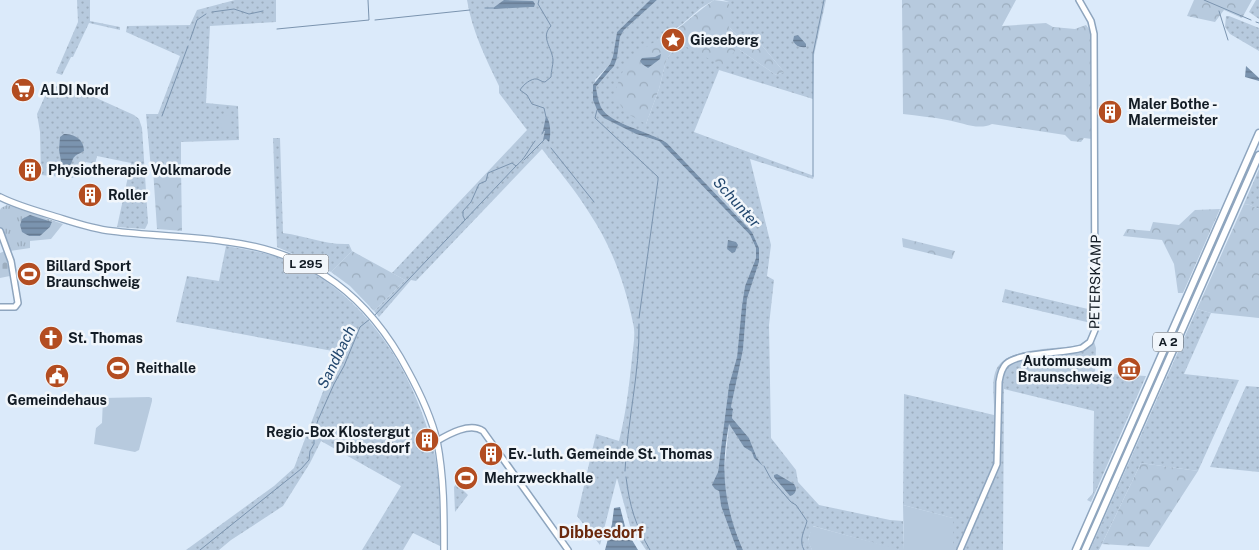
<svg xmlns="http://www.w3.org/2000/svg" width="1259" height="550" font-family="'Public Sans',sans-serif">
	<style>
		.grass { fill: url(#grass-dots) }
		.forest { fill: url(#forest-crowns) }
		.cemetery { fill: url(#cemetery-stones) }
		.park { fill: url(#park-tufts); fill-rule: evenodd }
		.pitch { fill: #b7cade }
		.water { fill: url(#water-rules) }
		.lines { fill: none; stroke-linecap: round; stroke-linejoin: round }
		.stream { stroke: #7b94af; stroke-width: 1 }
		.secondary-casing { stroke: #8ea5be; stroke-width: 8 }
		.primary-casing { stroke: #8ea5be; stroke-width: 8 }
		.highway-casing { stroke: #8ea5be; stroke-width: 9 }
		.secondary { stroke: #fff; stroke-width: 5 }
		.primary { stroke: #fff; stroke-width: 5.5 }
		.highway { stroke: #fff; stroke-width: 6 }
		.labels { text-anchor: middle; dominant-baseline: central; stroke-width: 5; stroke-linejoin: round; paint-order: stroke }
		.shield { fill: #f1f6fb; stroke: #565d65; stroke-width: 1 }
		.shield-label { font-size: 12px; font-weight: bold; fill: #131c25 }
		.poi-label { font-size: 14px; font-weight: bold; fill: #131c25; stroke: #f1f6fb; text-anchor: start }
		.street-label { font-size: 14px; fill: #131c25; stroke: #f1f6fb }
		.water-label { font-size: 15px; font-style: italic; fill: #22476e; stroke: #f1f6fb }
		.quarter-label { font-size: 16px; font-weight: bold; fill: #6b2a0e; stroke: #f1f6fb }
	</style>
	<defs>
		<pattern id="grass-dots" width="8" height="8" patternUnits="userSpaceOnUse" patternTransform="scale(1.25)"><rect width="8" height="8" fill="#b7cade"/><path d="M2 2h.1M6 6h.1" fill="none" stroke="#9cadbe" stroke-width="1.8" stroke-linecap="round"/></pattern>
		<pattern id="forest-crowns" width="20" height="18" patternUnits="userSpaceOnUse" patternTransform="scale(1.25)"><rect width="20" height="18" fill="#b7cade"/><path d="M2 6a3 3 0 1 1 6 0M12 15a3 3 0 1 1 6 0" fill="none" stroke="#9cadbe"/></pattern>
		<pattern id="cemetery-stones" width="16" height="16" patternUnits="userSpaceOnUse" patternTransform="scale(1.25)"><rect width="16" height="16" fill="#b7cade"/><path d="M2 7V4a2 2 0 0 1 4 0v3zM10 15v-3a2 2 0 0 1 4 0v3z" fill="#9cadbe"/></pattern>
		<pattern id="park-tufts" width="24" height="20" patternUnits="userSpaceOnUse" patternTransform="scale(1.25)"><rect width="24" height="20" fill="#b7cade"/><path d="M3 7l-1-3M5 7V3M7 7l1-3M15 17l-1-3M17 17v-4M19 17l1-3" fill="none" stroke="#9cadbe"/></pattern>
		<pattern id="water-rules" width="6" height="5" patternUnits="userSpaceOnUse" patternTransform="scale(1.25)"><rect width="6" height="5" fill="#7b94af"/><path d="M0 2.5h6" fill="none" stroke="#64788e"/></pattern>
	</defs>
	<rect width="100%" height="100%" fill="#dbeafa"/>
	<path class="grass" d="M77,0H90V21L120,27V30L89,23L73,57H71L62,75L56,73L78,22Z
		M235,0H276V22L210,26L206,103L238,106L239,140L181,142V167L151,169L146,114H158L180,56L126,32L127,26L190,25L197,10Z
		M467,0H650L617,32L613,56L610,64L595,80L598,112L636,134L659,141L750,235L756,248V258L745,286L742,305L737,357L729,385L718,472L716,479L719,491L721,506L737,550H646L630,526L617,478L600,545L577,516L596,434L619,441C626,414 629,386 632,358C633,347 636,334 633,323C625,284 612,247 590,214C576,191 558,170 542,149L416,281L411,280L379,317L374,311L405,280L392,273L527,130L499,93V86C486,59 472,31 467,0Z
		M657,0H714L701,8L681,25L645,49L646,124L659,89L666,61L678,42L705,56L737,48L776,75L784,72L760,43L740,38L729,27V2L723,0H826L814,55L813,99L719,70L694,132L814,176L813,179L750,159L771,245L767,276L774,280L769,325L771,438L796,470L798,482L819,505L890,520L903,521L904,550H899L813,526L808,540L812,550H743L728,511L724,486V473L729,424L757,458L749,438L732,418L733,409L731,407L743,350L747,299L759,262V248L752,232L667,143C652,132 609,124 601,107C598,101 597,94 596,87L610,71L617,58L620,37L624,30Z
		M1256,0H1259V19L1249,12Z
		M1226,16H1229L1259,28V51L1230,34L1225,27Z
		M61,82L134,115L139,119L142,128L148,223L145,229L117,227L131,163L97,156L95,164L86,162L73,178L41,175L40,132L37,114L45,96Z
		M273,138H280L283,233C307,236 324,245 349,244L352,251L331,272L300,257L277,247Z
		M1259,169V209L1250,205L1244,204Z
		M226,246C250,250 274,254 296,264C369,298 415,375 434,451C441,482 440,514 440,546L413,533L403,550H362L401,486L321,441L310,463L283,506L231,540L219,550H186L274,486L294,468L338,352L176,322L187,276L219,281Z
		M1005,289L1092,310L1091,323L1002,302Z
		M1197,309L1211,313L1184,374L1239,380L1198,471L1141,463L1099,550H1090Z
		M1091,332L1096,348L1095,373L1146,376L1091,502L1087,500L1093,493L1094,411L1004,389L1003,550H953V518L903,505L904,394L994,415C995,402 991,386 995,373C1002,346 1056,350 1079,345L1087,340Z
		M1246,386L1259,387V472L1210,467Z
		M462,480L466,483L462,489L468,495L455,512L454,487L458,481L461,483Z"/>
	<path class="forest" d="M714,0L729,2V27L740,38L760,43L784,72L776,75L737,48L724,65L705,57L678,42L666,61L659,89L646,124L626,113L614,96C617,85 621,73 627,64C636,50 667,36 681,26C692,17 702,8 714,0Z
		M902,0H1016L1002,26L1046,23L1053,27L1075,29L1086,25L1092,33V139L1084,138L1081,142L1071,141L1065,135L992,124C978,131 961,122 947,120C932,117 918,116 903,114Z
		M1194,0H1252L1242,18L1224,10L1215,22L1187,16Z
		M181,167L182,231L157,229L153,169Z
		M1244,204L1250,205L1259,209V318L1211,313L1197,309Z
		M1220,209L1183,293H1178L1174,264L1162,240L1123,236L1127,229L1150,231L1153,222L1179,225L1195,210Z
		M902,238L955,251L952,259L903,247Z
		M352,251L405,280L374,311L350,286L331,272Z
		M1141,463L1198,471L1149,547L1102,544Z"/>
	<path class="cemetery" d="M5,251L10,276L0,278V253Z"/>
	<path class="park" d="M7,205L63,224L51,239L30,241V248L10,251L0,227V210L1,208ZM52,222L50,227L40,236H29L22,231Z"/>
	<path class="pitch" d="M231,115V131H222L220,116Z
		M149,397L152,398V401L139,450L135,452L94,444L96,428L102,423L103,398Z
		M903,505L953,518V550H904Z
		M812,526L898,549L899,550H812L808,541Z"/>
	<path class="water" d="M504,0L533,1L535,4L534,7H530L494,9L493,8Z
		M650,0H657L624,30L620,37L617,58L614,66L596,87C597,94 598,100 601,107C609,124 652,132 667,143L752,232L759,248V262L747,299L743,350L731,407L733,409L732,418L749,438L757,458L763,466L754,458L752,452L744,447L729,424C720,471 724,506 743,550H737L721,506L719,491L715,489L712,485L718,472L729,385L737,357L742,305L745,286L756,258V248L750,235L659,141L636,134L604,118L598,112L593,100V85L610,64L613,56L617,32Z
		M798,35L806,44V47C800,48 796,46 793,41L794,36Z
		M661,54L660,59L648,68L642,64L640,61L642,58L655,57Z
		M1246,66L1259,78V81L1245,77Z
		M546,116C551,122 551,135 549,142L546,139L543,140L545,131H543Z
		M64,134C74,134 84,139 84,151C73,157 74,155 70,168L62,167L59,150L60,137Z
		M30,215L52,222L50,227L40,236H29L22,232L20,225L22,219Z
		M728,240L736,242L738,245L735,252L732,253L727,249Z
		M777,474L794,484L796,488C796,492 794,495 790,496L774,477V475Z
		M620,507L626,530L638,550H605L612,524L614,508Z"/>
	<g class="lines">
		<path class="stream" d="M539,0L538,4L551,26C540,37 552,47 553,60C553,66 551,71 551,77L545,82C542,82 540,80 537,79C531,78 523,85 520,90L527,95L532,104L544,108L546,117
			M1204,0L1251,20
			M485,8H493
			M1219,11L1228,40
			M212,12L234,9L249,14L263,11
			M375,20L470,10
			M1256,22L1259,23
			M277,29L369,20L368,0
			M190,40L197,20L206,14
			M597,110L595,118L658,177V180L639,318
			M162,116L188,46
			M542,134L544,130
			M551,148L594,202
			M524,160L544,140
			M813,176V54L824,0
			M465,220L516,166
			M373,317L465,220L463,216V211L471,202L479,184L486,181L488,173L512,163L516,166C525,159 528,150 535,141
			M764,466L771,479L791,502L796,505L807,521C805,530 798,540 804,550
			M625,471C627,422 640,373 639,324
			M626,477C630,508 635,524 650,550
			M200,550L301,469L309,460L310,451L314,444V432L318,420L334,384L344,366L360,327L370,319"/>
		<g class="secondary-casing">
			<path id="secondary" d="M0,231L11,261L18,303L15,307H0
				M437,441C449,434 470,422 483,431L568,550
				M960,550L997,464L999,382C1000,376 1001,369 1006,364C1019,352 1063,354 1082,348L1090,342L1095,330L1094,34L1091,21L1079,0"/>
		</g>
		<g class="primary-casing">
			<path id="primary" d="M0,197C16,205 33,210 50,215C70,221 91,229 112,231C151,236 190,236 229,242C313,253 369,297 408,371C420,393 431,416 437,441C444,477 444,513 444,550"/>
		</g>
		<g class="highway-casing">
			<path id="highway" d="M1076,550L1259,133
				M1085,550L1259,155"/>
		</g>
		<use href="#secondary" class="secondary"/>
		<use href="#primary" class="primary"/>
		<use href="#highway" class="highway"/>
	</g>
	<defs>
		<g id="sight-disc" transform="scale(1.25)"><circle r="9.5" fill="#b34d21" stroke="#f1f6fb"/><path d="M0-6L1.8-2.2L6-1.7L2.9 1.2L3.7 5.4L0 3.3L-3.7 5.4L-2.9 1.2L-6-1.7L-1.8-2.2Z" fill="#fff"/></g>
		<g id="supermarket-disc" transform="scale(1.25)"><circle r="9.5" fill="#b34d21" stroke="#f1f6fb"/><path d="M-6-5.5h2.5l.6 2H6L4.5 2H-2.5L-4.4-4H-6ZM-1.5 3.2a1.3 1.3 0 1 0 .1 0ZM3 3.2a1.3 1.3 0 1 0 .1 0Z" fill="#fff"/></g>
		<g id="building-disc" transform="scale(1.25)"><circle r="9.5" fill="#b34d21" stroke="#f1f6fb"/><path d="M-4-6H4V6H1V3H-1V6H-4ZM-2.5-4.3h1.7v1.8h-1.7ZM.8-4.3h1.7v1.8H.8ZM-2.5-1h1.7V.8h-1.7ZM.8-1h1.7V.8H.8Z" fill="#fff"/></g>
		<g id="stadium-disc" transform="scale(1.25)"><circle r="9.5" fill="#b34d21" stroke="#f1f6fb"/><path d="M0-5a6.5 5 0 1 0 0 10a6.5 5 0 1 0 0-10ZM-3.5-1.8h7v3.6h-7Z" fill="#fff"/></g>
		<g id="church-disc" transform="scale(1.25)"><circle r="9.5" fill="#b34d21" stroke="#f1f6fb"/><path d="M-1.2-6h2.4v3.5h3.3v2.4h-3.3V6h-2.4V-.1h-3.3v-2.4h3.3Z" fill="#fff"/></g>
		<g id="museum-disc" transform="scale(1.25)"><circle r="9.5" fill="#b34d21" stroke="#f1f6fb"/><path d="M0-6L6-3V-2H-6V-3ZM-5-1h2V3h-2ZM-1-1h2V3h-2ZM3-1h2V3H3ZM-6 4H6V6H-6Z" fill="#fff"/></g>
		<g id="civic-disc" transform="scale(1.25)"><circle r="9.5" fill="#b34d21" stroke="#f1f6fb"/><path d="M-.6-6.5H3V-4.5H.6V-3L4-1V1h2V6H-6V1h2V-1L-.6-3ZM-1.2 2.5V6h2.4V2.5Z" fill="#fff"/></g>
	</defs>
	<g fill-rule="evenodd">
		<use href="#sight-disc" x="673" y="40"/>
		<use href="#supermarket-disc" x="23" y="90"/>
		<use href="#building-disc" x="1110" y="112"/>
		<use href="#building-disc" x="30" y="170"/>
		<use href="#building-disc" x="90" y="195"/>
		<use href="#stadium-disc" x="29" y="274"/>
		<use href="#church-disc" x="51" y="338"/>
		<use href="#stadium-disc" x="118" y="368"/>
		<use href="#museum-disc" x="1129" y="369"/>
		<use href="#civic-disc" x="57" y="376"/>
		<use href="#building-disc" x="427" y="440"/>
		<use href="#building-disc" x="491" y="454"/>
		<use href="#stadium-disc" x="466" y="478"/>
	</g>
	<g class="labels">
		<g class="shield">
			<rect x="283.5" y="254.5" width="45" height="19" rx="4"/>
			<rect x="1153" y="332.5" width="30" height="19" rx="4"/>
		</g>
		<g class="shield-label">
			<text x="306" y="264">L 295</text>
			<text x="1168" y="342">A 2</text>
		</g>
		<g class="poi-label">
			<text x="690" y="40">Gieseberg</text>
			<text x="40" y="90">ALDI Nord</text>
			<text x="1128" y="104">Maler Bothe -<tspan x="1128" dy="16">Malermeister</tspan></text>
			<text x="48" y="170">Physiotherapie Volkmarode</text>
			<text x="108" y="195">Roller</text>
			<text x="46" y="266">Billard Sport<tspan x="46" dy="16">Braunschweig</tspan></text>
			<text x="68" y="338">St. Thomas</text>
			<text x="1112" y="361" text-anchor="end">Automuseum<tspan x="1112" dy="16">Braunschweig</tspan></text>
			<text x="136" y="368">Reithalle</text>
			<text x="57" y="400" text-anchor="middle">Gemeindehaus</text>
			<text x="410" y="432" text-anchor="end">Regio-Box Klostergut<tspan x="410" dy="16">Dibbesdorf</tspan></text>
			<text x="508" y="454">Ev.-luth. Gemeinde St. Thomas</text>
			<text x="484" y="478">Mehrzweckhalle</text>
		</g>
		<g class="street-label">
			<text transform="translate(1095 282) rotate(-89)">PETERSKAMP</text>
		</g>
		<g class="water-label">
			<text transform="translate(737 202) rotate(48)">Schunter</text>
			<text transform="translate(336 357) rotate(-64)">Sandbach</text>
		</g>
		<g class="quarter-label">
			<text x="601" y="532">Dibbesdorf</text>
		</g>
	</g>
</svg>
